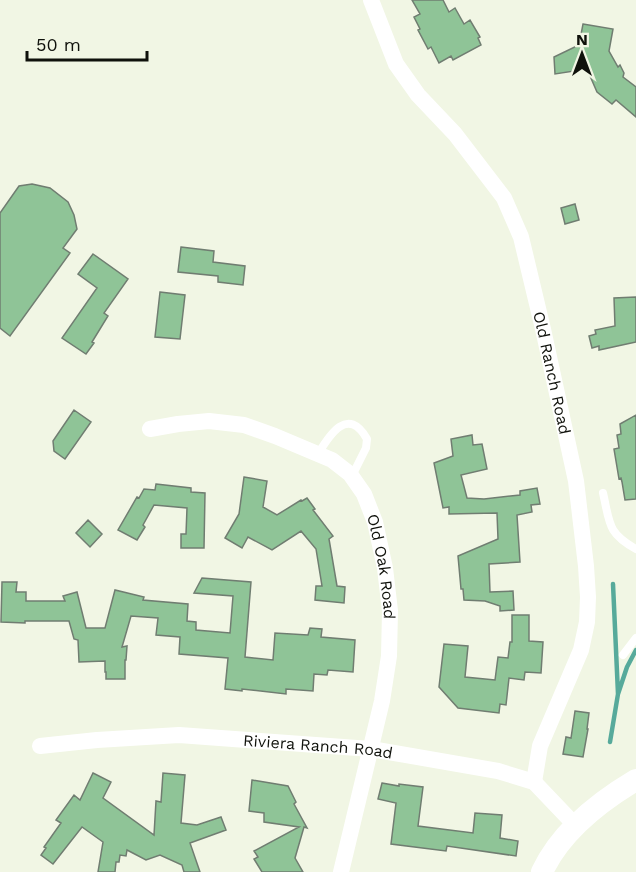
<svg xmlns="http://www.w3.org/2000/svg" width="636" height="872" font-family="'Work Sans',sans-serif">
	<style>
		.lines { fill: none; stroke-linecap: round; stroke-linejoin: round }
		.stream { stroke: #57aa9b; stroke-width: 4.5 }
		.building { fill: #8fc497; stroke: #707d71; stroke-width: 1.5 }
		.lane { stroke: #fff; stroke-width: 8 }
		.street { stroke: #fff; stroke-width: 16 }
		.secondary { stroke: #fff; stroke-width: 22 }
		.labels { text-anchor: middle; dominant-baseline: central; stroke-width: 4.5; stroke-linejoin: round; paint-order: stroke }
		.street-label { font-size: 16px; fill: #0f110b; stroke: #f1f6e4 }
	</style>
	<rect width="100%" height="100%" fill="#f1f6e4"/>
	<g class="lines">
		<path class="stream" d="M613,584L618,694
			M610,742L618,694L627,667L636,650"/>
	</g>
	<path class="building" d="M412,0H443L449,12L455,8L464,24L470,20L480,37L478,38L481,45L453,60L451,56L439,63L431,47L428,49L418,30L420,29L414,17L420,14Z
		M583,24L613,29L609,51L618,67L620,65L624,73L623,77L636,87V117L616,100L612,104L597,92L587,69L555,74L554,57L579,45Z
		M32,184L50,188L68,202L74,215L77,229L63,248L70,253L10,336L0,328V213L19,186Z
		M575,204L579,220L565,224L561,208Z
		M181,247L214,251L213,262L245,266L243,285L218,282V276L178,272Z
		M93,254L128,279L104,313L108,316L92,342L94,343L86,354L62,338L97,288L78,274Z
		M160,292L185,295L180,339L155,337Z
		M636,297V342L599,350V346L592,348L589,336L596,334L595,330L615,326L614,298Z
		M74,410L91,422L65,459L54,451L53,441Z
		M636,415V499L625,500L622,482L621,478L619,479L614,449L619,448L617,435L621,434L620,424Z
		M472,435L473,445L482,444L487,469L461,475L467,498L484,499L520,495V491L537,488L540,504L531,505L532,512L517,515L520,562L489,564L490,592L513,591L514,610L500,611V606L485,601L464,600L463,589H461L458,556L498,539L497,513L449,514V507L443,508L434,463L453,456L451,439Z
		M244,477L267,481L263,507L277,515L301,500L302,501L307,498L315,509L313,510L333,536L329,539L337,586L345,587L344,603L315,600L316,586H322L316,549L301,531L272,550L248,537L242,548L225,538L239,514Z
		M156,484L191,488V492L205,493L204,548H181V534H186L187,508L154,505L143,525L145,527L137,540L118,530L137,497L139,498L144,489L155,490Z
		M88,520L102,534L90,547L76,533Z
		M202,578L251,582L245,657L273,660L275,633L308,635L310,628L322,629L321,637L355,640L353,672L328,670L327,675L314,674L313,691L286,689V694L242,689V691L225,689L228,658L179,654L180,637L156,635L158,618L131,616L122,647L127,646L126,660H125V679H106V672H105V661L79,662L78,640L74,639L69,621H25V623L1,622L2,582H17L16,592H26V601H65L63,596L77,592L86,628H105L115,590L144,597L143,600L188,604L187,621L196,622V630L230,633L233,596L194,593Z
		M512,615H529V641L543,642L541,673L525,672L524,680L509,678L506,705L500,704L499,713L458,708L439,687L444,644L468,646L465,677L495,680L498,657L508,658L510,642H512Z
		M575,711L589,713L587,729H588L583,757L563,754L566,737L571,738Z
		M93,773L111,782L103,798L154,835L156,801L161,802L163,773L185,775L181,823L197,825L221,817L226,830L190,843L200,872H184L182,865L160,855L146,860L127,850L126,856L120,855L119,862H116L115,872H98L103,842L82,827L53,864L41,855L46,848L44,847L61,823L56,820L74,795L80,800Z
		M252,780L288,786L296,802L294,804L307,828L304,827L295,858L303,872H262L254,859L258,857L254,851L299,827L264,822V813L249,811Z
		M382,783L399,786V784L423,787L418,826L473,833L475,813L502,815L500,838L518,841L516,856L447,846L446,851L391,844L396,803L378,799Z"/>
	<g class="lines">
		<path class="lane" d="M318,454C330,434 348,406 367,439L366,448L352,476
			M603,493C610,523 607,533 636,549
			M623,655L636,638"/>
		<g class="street">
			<path id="s1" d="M371,0L396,64L418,95L455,134L504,198L521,237L543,329L576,481L586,566L588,597L587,622L581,650L540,746L534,782"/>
			<path id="s2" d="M150,429L178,424L209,421L244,425L275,436L332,460L350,474L364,494L375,522L385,568L390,611L389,656L382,701L341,872"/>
			<path id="s3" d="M40,746L97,740L179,735L371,749L498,771L534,782L575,825"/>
		</g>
		<path class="secondary" d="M542,872C561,831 599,802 636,780"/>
	</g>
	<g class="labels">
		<g class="street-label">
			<text stroke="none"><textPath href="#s1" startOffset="423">Old Ranch Road</textPath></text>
			<text stroke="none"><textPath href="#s2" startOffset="312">Old Oak Road</textPath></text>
			<text stroke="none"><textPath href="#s3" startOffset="279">Riviera Ranch Road</textPath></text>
		</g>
	</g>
	<g transform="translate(582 54)" stroke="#f1f6e4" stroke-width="4.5" paint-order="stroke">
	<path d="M0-4.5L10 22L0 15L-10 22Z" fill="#0f110b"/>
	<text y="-9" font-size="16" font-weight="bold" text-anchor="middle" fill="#0f110b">N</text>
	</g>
	<path d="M27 51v9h120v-9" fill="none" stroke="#0f110b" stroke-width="3"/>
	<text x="36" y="51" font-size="18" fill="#0f110b" stroke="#f1f6e4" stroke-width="4.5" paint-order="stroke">50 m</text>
</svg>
